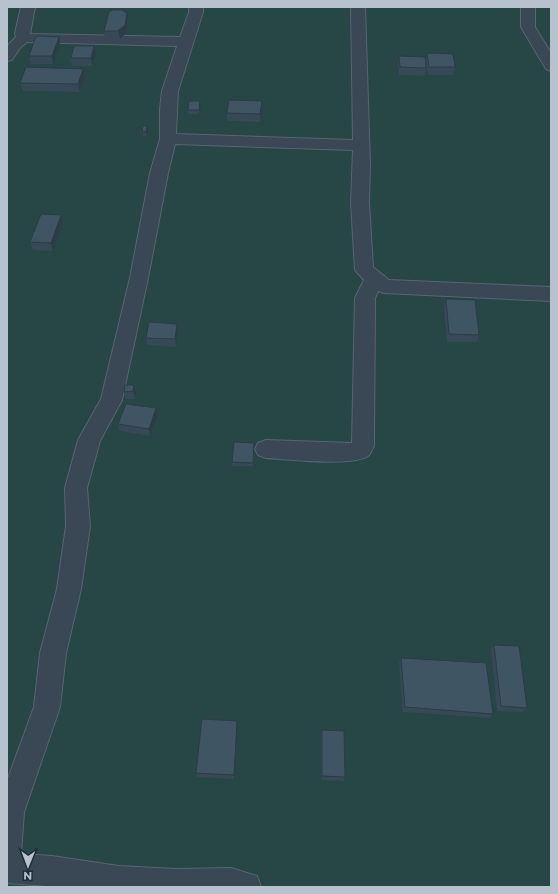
<svg xmlns="http://www.w3.org/2000/svg" width="558" height="894" font-family="Montserrat,sans-serif">
	<style>
		.green { fill: #274646 }
		.lines { fill: none; stroke-linecap: round; stroke-linejoin: round }
		.minor-casing { stroke: #586572; stroke-width: 2 }
		.minor { fill: #394854; fill-rule: evenodd }
		.wall { fill: #374956 }
		.shaded-wall { fill: #2d3c46 }
		.building { fill: #405564; stroke: #2d3c46 }
	</style>
	<rect width="100%" height="100%" fill="#243645"/>
	<path class="green" d="M7,7H551V887H7Z"/>
	<g class="lines">
		<g class="minor-casing">
			<path id="minor" d="M21,7H35L30,34L180,37L189,12V7H203V12L178,91L176,134L353,140L351,7H365L370,165L369,203L373,267L389,280L551,287V301L384,293L378,291L375,298L374,446C372,449 371,454 368,456C352,467 287,459 266,458L258,455L255,449L258,443L266,440L352,443L355,298L364,280L355,270L351,203L353,150L175,144L168,173L148,278L122,400L100,441L87,488L90,526L81,589L66,653L60,707L24,812L21,854L52,856L119,866L175,869L231,868L257,876L261,887H60L7,883V781L34,707L40,653L57,589L66,526L65,488L78,440L101,399L130,278L150,173L160,139V109L162,91L177,46L27,42L20,48L12,60L7,61V46L16,37L15,33Z
				M521,7H535V27L551,53V71L546,69L521,27Z"/>
		</g>
		<use href="#minor" class="minor"/>
	</g>
	<path class="wall" d="M125,12L128,20L126,33L120,39H105L104,31Z
		M59,37L60,45L53,64H31L29,56Z
		M427,53L455,67L453,75H428L426,61Z
		M96,54L92,66H72L71,58Z
		M399,56L426,68L425,76L399,75L398,64Z
		M85,77L80,92L23,91L20,83Z
		M201,105L199,114H188V110Z
		M262,109L261,122L227,121V113Z
		M148,130L147,136H143L142,131Z
		M63,223L53,251L33,250L30,242Z
		M446,299L479,335L477,342H447L444,307Z
		M178,331L176,347L147,345L146,338Z
		M134,385L136,392L135,399H126L124,392Z
		M158,416L150,436L120,431L118,424Z
		M254,443L253,466H232V462Z
		M494,645L527,708L523,712L497,711L491,650Z
		M401,658L493,714L490,718L403,712L399,663Z
		M238,726L234,779L198,777L196,773Z
		M322,730L345,777L344,781L321,780V734Z"/>
	<path class="shaded-wall" d="M127,12L128,20L126,33L120,39L118,31Z
		M59,37L60,45L53,64L52,56Z
		M94,46L96,54L92,66L91,58Z
		M83,69L85,77L80,92L78,84Z
		M200,101L201,105L199,114V110Z
		M262,101V109L261,122L260,114Z
		M147,126L148,130L147,136L146,132Z
		M61,215L63,223L53,251L51,243Z
		M177,324L178,331L176,347L175,339Z
		M134,385L136,392L135,399L133,391Z
		M156,408L158,416L150,436L149,429Z
		M237,721L238,726L234,779V775Z"/>
	<path class="building" d="M112,10H124V12H127L125,25L118,31H104L109,12Z
		M36,36L59,37L52,56H29Z
		M74,46H94L91,58H71Z
		M427,53L453,54L455,67H429Z
		M399,56L425,57L426,68L400,67Z
		M26,67L83,69L78,84L20,83Z
		M229,100L262,101L260,114L227,113Z
		M189,101H200L199,110H188Z
		M143,126H147L146,132L142,131Z
		M41,214L61,215L51,243L30,242Z
		M446,299L475,300L479,335L449,334Z
		M149,322L177,324L175,339L146,338Z
		M125,385H134L133,391L124,392Z
		M126,404L156,408L149,429L118,424Z
		M234,442L254,443L253,463L232,462Z
		M494,645L519,646L527,708L501,706Z
		M401,658L486,663L493,714L405,707Z
		M202,719L237,721L234,775L196,773Z
		M322,730L344,731L345,777L322,776Z"/>
	<rect width="558" height="894" fill="none" stroke="#b7c2ce" stroke-width="16"/>
	<g transform="translate(28 866) rotate(181)" stroke="#1e2d3a" stroke-width="3" paint-order="stroke">
	<path d="M0-3L7 15L0 10L-7 15Z" fill="#b7c2ce"/>
	<text y="-6" font-size="11" font-weight="bold" text-anchor="middle" fill="#b7c2ce">N</text>
	</g>
</svg>
